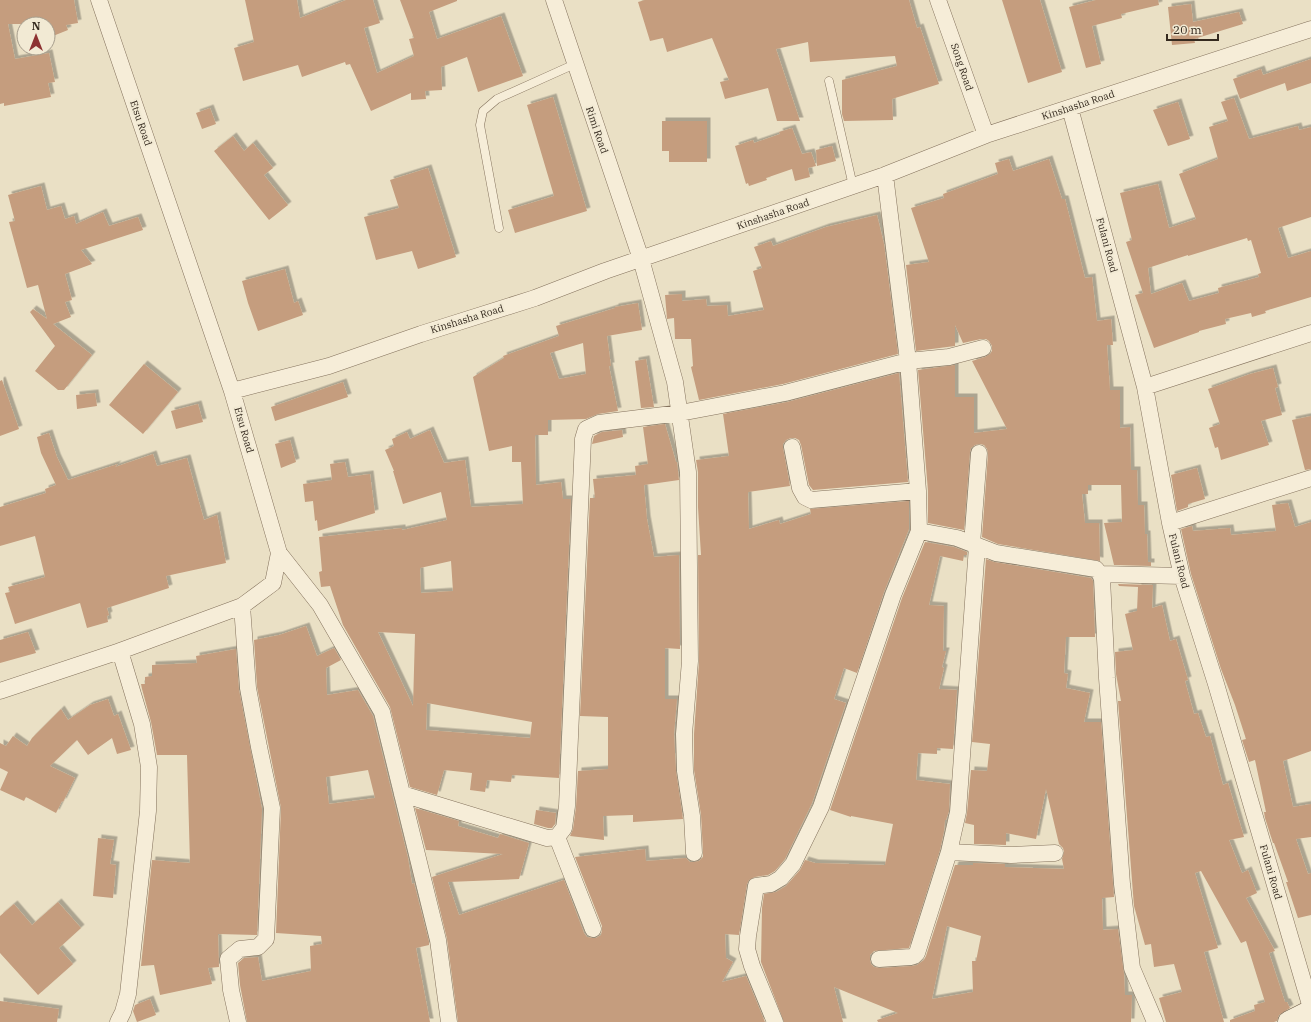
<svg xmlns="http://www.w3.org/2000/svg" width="1311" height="1022" font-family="'IBM Plex Serif',serif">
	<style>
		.building { fill: #c59d7e; fill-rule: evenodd; filter: url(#shadow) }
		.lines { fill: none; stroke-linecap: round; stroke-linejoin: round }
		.lane-casing { stroke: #84725d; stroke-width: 9 }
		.street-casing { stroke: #84725d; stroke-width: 17 }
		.secondary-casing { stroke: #665340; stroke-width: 23 }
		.lane { stroke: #f6edd8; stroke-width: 8 }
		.street { stroke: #f6edd8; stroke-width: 16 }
		.secondary { stroke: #f6edd8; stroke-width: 22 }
		.labels { text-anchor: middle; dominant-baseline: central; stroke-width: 4; stroke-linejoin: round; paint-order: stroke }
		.street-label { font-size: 10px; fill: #352a1f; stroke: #f2ead4 }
	</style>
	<defs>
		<filter id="shadow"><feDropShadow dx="3.5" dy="-3.5" stdDeviation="0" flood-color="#0004"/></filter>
	</defs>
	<rect width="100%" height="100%" fill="#eae0c5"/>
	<path class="building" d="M0,0H74L78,23L66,25L68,30L48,38V24H8L15,59L49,53L55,82L48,83L51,97L4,106V103L0,104Z
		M245,0H297L300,18L346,0H373L380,23L364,28L377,73L414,56L409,39L414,38L400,0H457V1L429,12L437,39L501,16L523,76L478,92L467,57L441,67L442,90L425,91L426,99L411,100V93L371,111L350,64L346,65L345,62L302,77L298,65L243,81L234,48L254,42Z
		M645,0H909L917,28L920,27L939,84L892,99L893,120L844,121L842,114V80L897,66L895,56L810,62L808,42L776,49L800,121H777L768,88L725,99L720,82L729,80L712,38L667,52L663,38L650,41L638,2Z
		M1002,0H1040L1062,72L1028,83Z
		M1096,0H1158L1159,5L1121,14L1122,18L1092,26L1101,64L1086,68L1069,7Z
		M1191,4L1193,22L1239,12L1243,24L1194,39L1195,43L1172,45L1168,7Z
		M1311,59V83L1287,91L1285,83L1240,99L1233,79L1261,69L1263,75Z
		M553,97L587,211L515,233L508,210L554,196L527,105Z
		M1234,98L1249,139L1298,126L1299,130L1311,127V217L1278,228L1288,258L1311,251V297L1265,311L1266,313L1252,317L1251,313L1225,319L1226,324L1199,331V332L1154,348L1135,295L1143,293L1126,242L1132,240L1120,193L1158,184L1169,228L1196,219L1179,174L1218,159L1209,127L1228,121L1221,102ZM1247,238L1248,241L1251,240L1261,273L1258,274L1259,277L1218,288L1219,293L1189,301L1182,283L1151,294L1148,268L1188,255V256Z
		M1178,102L1190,139L1168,146L1153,110Z
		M210,108L216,124L202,129L196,113Z
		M662,121H707V162H669V151H662Z
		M792,128L802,154L811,152L816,166L808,168L810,177L795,181L792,169L766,178L767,180L749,186L748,183L746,184L735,146L753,140L754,143L780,134L779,132Z
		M233,136L244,151L253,143L273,168L264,175L288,205L269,220L214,151Z
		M832,146L836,161L817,166L816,150Z
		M1009,159L1013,171L1049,159L1062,199H1065L1085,278L1092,277L1097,321L1111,319L1113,345H1107L1110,390H1120V428L1130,427L1131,470H1137L1138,505H1144L1145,534H1147L1148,562H1151V566L1114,565L1104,523L1122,522L1121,485H1088V494H1082L1085,523H1099L1100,561L998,544L982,537L988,454L987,449L984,445L980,444L975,445L971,448L970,452L964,530L928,523V491L918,370L955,365V397H974V433L1007,429L972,361L985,357L990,354L992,351V346L989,341L986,339H981L963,343L955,325V346L916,351L906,265L929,262L911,208L944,198L943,194L998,174L995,163Z
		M428,168L456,257L418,269L412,251L376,260L364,217L399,208L390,180Z
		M41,186L47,210L61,206L65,219L74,216L76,224L103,212L109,226L138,217L143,230L81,250L92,264L65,274L72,300L65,302L71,317L53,324L92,355L64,390H58L35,371L55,346L30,312L33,309L47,319L38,285L27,288L9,222L15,221L8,195Z
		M877,215L884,244L898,354L783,384L699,400L691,367L693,366L691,339H675L674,318L667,319L665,295L682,294V301L706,299L707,306L727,305L728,316L764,310L753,271L762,268L754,247L771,241L773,246L826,227Z
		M285,269L294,303L298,301L303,315L258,331L248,303L242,281Z
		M638,303L642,330L607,336L611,366H609L618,411L598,414L586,419L548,420V435H535L536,485L561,482L563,499H571L559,778L512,775L511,782L487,780L485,792L470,790L472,773L444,770L437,795L410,787L390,707L343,625L330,586L321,587L319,572L322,571L319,537L402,528V530L447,520L441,492L403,504L393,471H394L385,450L394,446L392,439L407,432L410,439L430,430L444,463L465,460L471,507L523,504L521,462H512V446L489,451L473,377L504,358L503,356L559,336L556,326L615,308V307ZM583,343L586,374L559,379L550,353ZM451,561L453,591L421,593L420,568ZM378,632L415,634L413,706ZM427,703L532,722L530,738L426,730Z
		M646,359L654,407L641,408L635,361Z
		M144,364L178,392L143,434L109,405Z
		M1273,368L1278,387L1275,388L1282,415L1261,421L1269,445L1221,460L1218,447L1215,448L1209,428L1220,424L1208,389L1250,374Z
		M899,373L908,482L813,490L809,485L801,445L799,440L795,438H791L786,440L783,444V448L790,486L748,492L749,529L779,520L780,524L811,514L810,509L909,501V529L884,592L857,673L844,668L834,699L846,703L812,803L785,859L775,871L768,875L755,877L749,880L747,884L739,935L725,934L726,958L733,962L722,982L746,976L765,1022H458L447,939L432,877L503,854L426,850L415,808L459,821L458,826L498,838L500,834L529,843L519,879L448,882L459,915L564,880L584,933L587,937L592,938H596L601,935L602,930V926L575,857L645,849L646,861L686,858L690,862H694L699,861L703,857V852L701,815L694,770V734L699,662L698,555H701L698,507V472L696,460L729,456L723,414L787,402Z
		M2,380L19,429L0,436V381Z
		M343,382L348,397L275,421L271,407Z
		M95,393L97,406L77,409L76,395Z
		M198,404L203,422L176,429L171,411Z
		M1311,416V469L1305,470L1292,420Z
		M665,424L676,462H677L679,480L644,485L647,519L654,557L679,555L680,649L665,648V699H677L674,734L676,771L683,819L633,822V815L603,816L604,840L570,836L573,829L576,807L578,771L608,769V717L580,716L590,498H595L593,479L636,475L635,466L648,464L643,427Z
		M622,430L623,437L592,444L594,436L602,432Z
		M49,433L57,457L68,480L118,464L115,467L153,454L157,466L187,458L204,520L217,515L226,563L166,576L169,588L107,608L109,615L107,616L108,622L87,628L80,603L15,624L5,593L10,592L8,587L45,577L35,536L0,546V507L46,493L45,489L56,485L41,453L37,437Z
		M290,440L296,462L281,468L275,444Z
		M345,462L348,477L370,474L375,513L318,531L317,520L315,521L313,501L305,502L303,484L332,480L330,464Z
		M1197,468L1205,499L1188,504V507L1177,511L1171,475Z
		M1288,503L1295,527L1311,522V751L1283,761L1293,807L1311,804V837L1296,839L1308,874L1311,873V915L1298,918L1286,882H1288L1274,843H1273L1265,818L1264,812H1266L1255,760L1249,762L1242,740L1246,739L1235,705L1221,669L1191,574L1181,529L1192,526L1193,531L1230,528L1231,535L1276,531L1272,505Z
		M925,542L954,547L967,552V555H964L963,561L940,556L929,605L944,606L943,651H946L942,667L944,668L939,689L957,690L953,749L937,748V754L918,753L916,780L950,784L949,811L946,820H945L944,831L940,850L909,948L874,951L870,955V960L871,964L874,967L880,968L912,966L917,965L924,960L926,956L955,865H973V863L1005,864V867L1064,869L1062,859L1064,852L1063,848L1059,844L1046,789L1036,839L1006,833V845L974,844V825L965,823L967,813L971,770L987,771L990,744L972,742L986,559L994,562L1091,578L1093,581L1095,637H1066L1064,673L1068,674L1066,688L1090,693L1084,722H1101L1114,897L1102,898L1103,930L1118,929L1124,974L1125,995H1132L1131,1022H878L877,1020L898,1013L834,987L843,1022H784L761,962L762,908L764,894L776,892L786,886L800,870L805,860L815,863L885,865L893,824L851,816V817L830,810L902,598ZM947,926L981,936L976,961H972L973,992L932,999Z
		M1118,584L1153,585L1152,608L1162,605L1170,641L1176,639L1188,680L1185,681L1194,714L1198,713L1206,737L1210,736L1223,785L1228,783L1244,837L1229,840L1242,873L1248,870L1257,893L1246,898L1275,951L1269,953L1285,1002H1287L1290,1008L1279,1015L1277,1021L1274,1022H1230V1020L1255,1011L1254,1005L1265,1002L1246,941L1241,943L1201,871L1195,873L1218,948L1204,952L1224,1022H1166L1159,998L1182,992L1174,964L1154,967L1151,944L1145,945L1134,906L1118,701H1121L1116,674L1115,652L1133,650L1125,614L1137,611L1138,587L1119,586Z
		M306,626L317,656L334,648L341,660L326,668L327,695L358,690L373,716L408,858L412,884L414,883L429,942V945L416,948L430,1022H247L240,985L238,963L244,958L258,957L262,981L311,971L310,946L322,944L321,936L276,933L281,808L257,687L254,640L279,635ZM368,770L375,798L329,804L326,777Z
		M28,632L36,653L0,663V640Z
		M236,649L239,690L262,809L257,935L218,934L219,967L208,968L212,984L160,995L154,965L141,966L152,860L190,863L187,755H157L151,722L142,689L141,684H145V677L152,676V665L197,663L196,656Z
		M108,699L114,716L118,714L131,750L117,754L112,738L88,755L77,740L50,766L75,778L63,802L62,801L56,813L26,797L24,801L0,790L8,772L0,768V743L6,746L13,736L27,746L32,738L61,709L68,720L90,705Z
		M536,810L556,813L555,824L552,828H548L534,824Z
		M98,838L114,840L110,864L116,865L113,898L93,896Z
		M58,902L81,928L59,948L73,964L38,995L0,953V916L14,904L32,925Z
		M150,999L156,1015L137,1022L133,1011L135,1005Z
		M0,1001L59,1009L57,1022H0Z"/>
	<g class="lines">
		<g class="lane-casing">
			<path id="lane" d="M829,81L853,186
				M499,228L480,125L483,111L497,99L575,64"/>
		</g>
		<g class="street-casing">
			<path id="street" d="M554,0L641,259L675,382L688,472L690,661L684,734L685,771L692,816L694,853
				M938,0L986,135
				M1070,108L1145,387L1170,523L1182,576L1216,684L1311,1008
				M1145,387L1311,333
				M232,391L329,366L421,334L535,298L605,271L885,175L986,135L1311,29
				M792,447L800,488L805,497L811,500L918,491
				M1170,523L1311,478
				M919,531L957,538L996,553L1096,569L1100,574L1102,579L1107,678L1122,884L1132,968L1155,1022
				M972,544L979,453
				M279,553L320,605L382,712L438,940L449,1022
				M1100,574L1182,576
				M0,691L120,651L242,606L273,583L279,553L232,391L99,0
				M402,794L547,838L557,837L564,828L567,806L583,439L586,429L599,423L680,413L785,393L908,361L949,357L983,348
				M557,837L593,929
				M949,852L1011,855L1055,853
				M879,959L911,957L914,956L917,953L949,852L958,812L977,546
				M118,1022L123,1012L128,994L148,811L149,767L142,724L120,651
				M238,1022L231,990L228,959L240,949L258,947L266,939L272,808L259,747L248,688L242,606
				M775,1022L752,966L747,949L748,936L756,886L771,884L781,878L793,864L821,807L893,595L919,531L918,491L908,361L885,175"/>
		</g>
		<g class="secondary-casing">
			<path id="secondary" d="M1289,1022L1311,1011"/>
		</g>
		<use href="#lane" class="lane"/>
		<use href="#street" class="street"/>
		<use href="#secondary" class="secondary"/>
	</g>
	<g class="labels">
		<g class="street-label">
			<text transform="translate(962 67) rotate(71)">Song Road</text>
			<text transform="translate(1078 105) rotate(-18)">Kinshasha Road</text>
			<text transform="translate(141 123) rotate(71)">Etsu Road</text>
			<text transform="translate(597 130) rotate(71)">Rimi Road</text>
			<text transform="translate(773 214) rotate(-19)">Kinshasha Road</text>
			<text transform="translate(1107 245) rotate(75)">Fulani Road</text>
			<text transform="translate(467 319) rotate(-17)">Kinshasha Road</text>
			<text transform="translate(244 430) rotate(74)">Etsu Road</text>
			<text transform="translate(1179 561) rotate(76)">Fulani Road</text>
			<text transform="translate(1271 872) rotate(74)">Fulani Road</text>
		</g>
	</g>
	<g transform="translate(36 36)"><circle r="19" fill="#f2ead4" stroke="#a69d8c"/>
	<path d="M0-3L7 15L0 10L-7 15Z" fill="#8e3232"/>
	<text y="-6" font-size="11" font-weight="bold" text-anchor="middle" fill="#352a1f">N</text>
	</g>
	<path d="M1167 34v6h51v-6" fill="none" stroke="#352a1f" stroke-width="2"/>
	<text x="1173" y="34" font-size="12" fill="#352a1f" stroke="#f2ead4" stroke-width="3" paint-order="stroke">20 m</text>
</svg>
